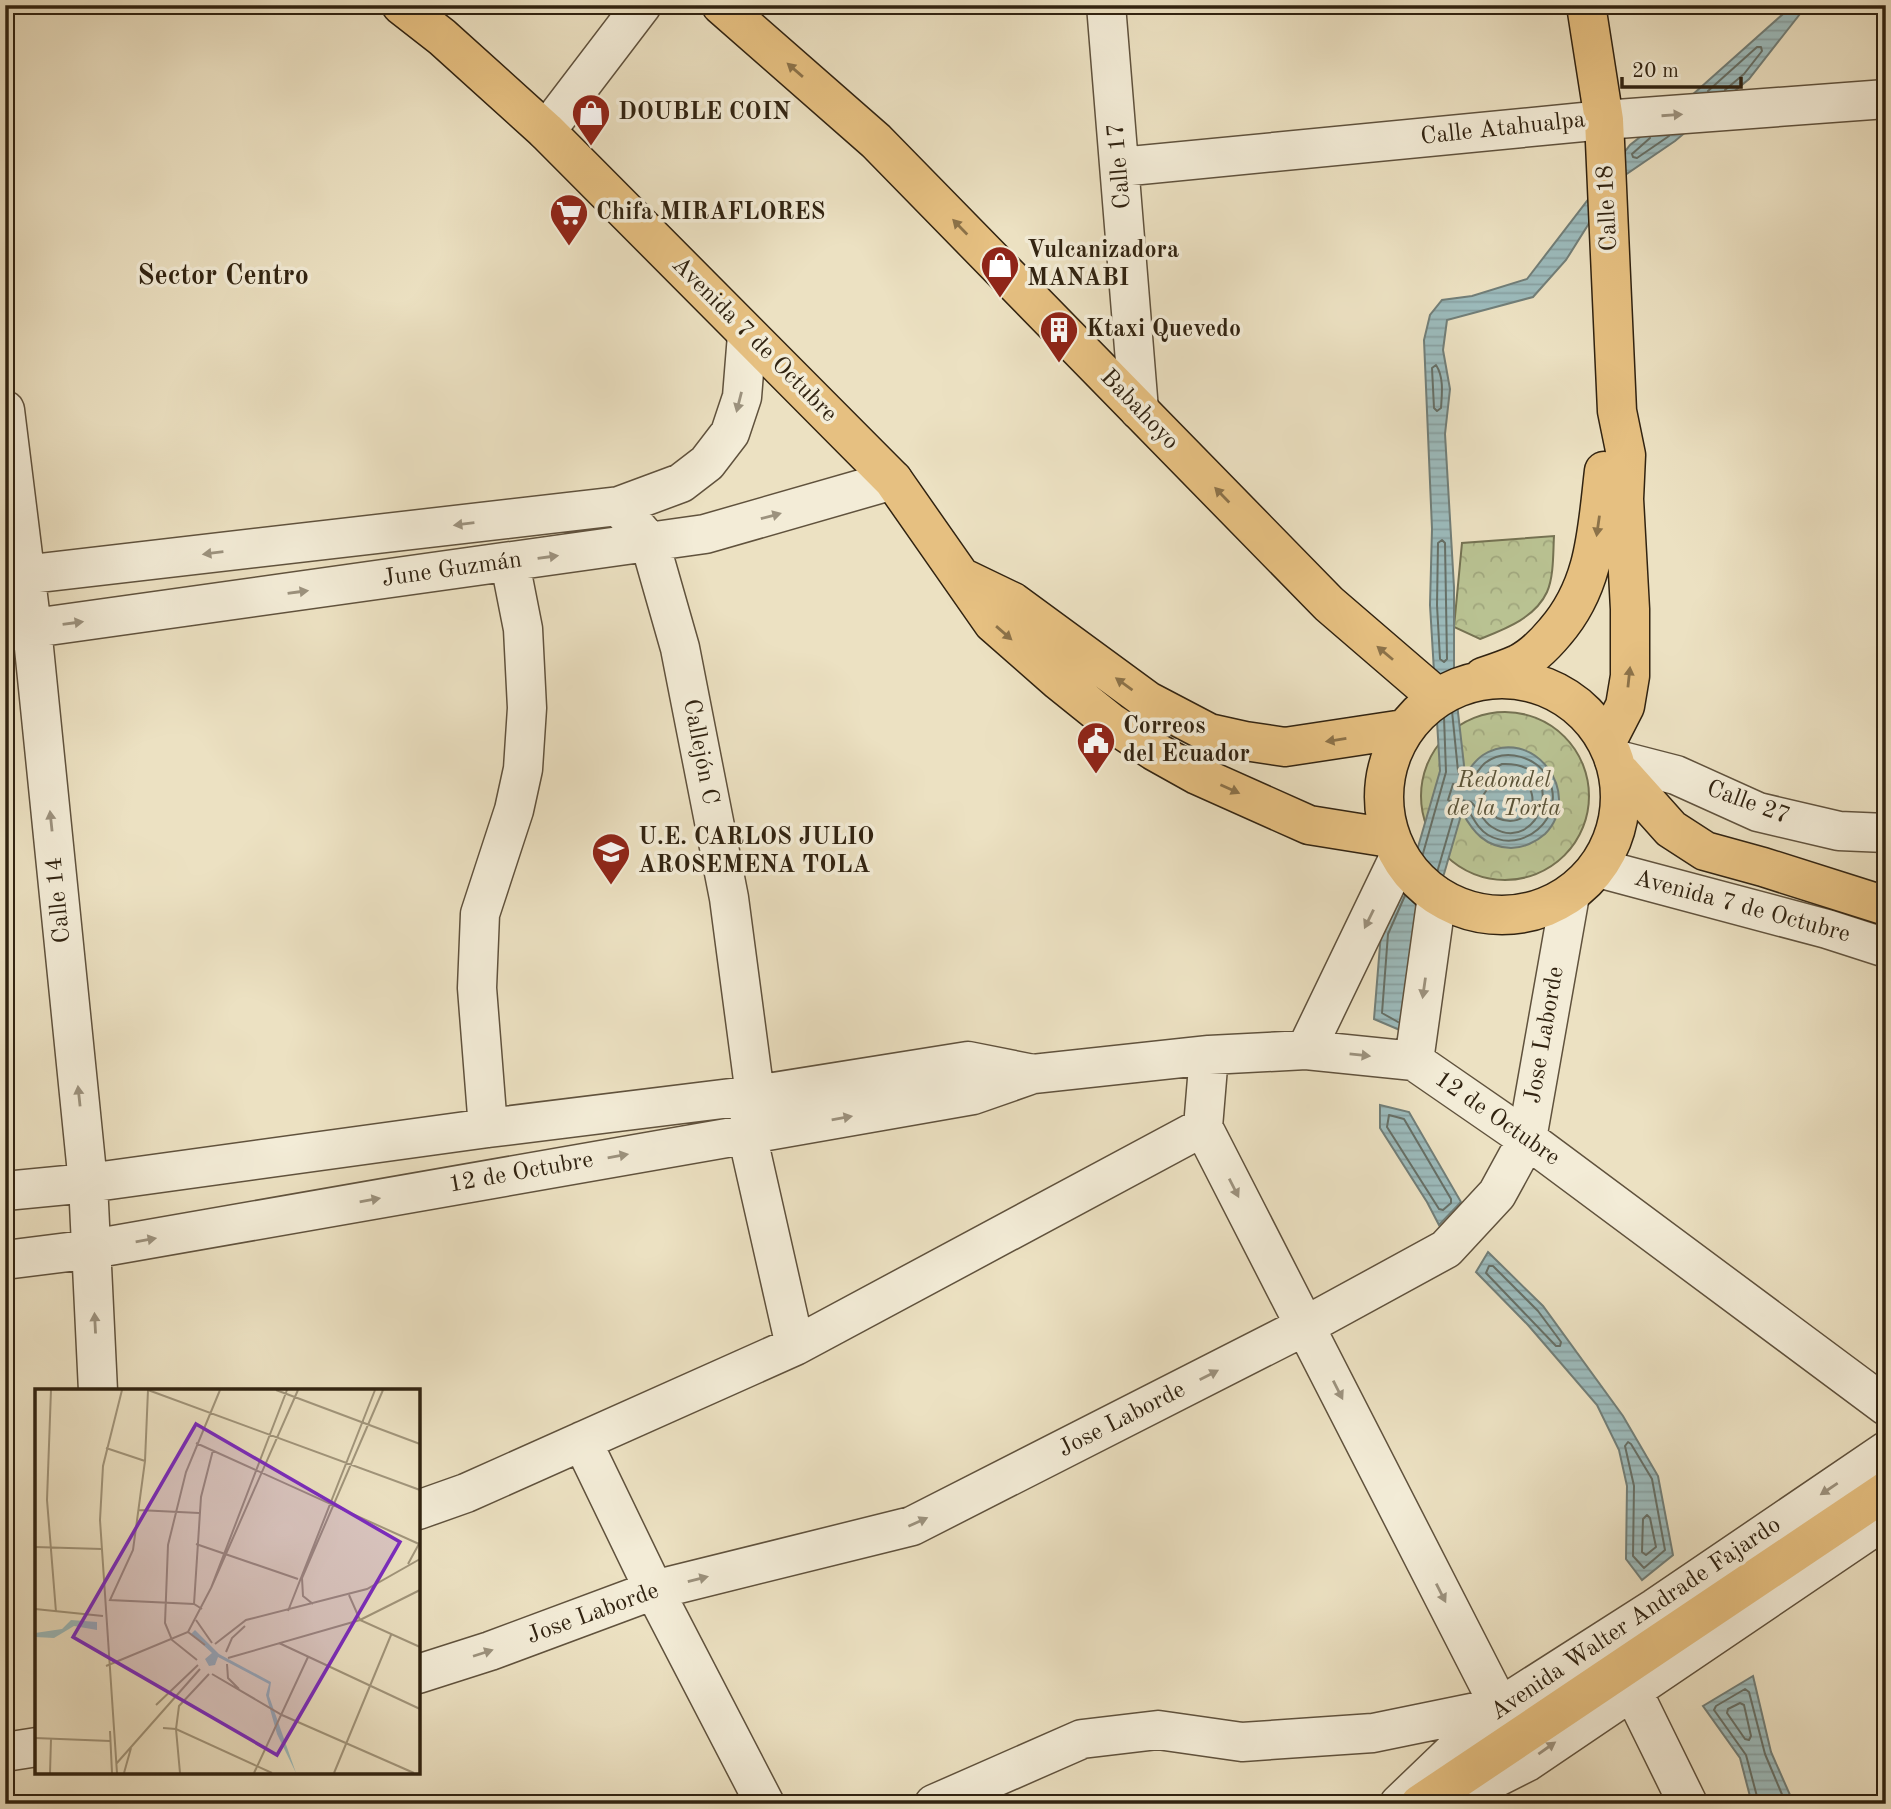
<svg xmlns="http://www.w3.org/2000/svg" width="1891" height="1809" font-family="'Old Standard TT',serif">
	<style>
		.park { fill: url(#park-crowns); stroke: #757252; stroke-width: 2 }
		.water { fill: url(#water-rules); stroke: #717e78; stroke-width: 2 }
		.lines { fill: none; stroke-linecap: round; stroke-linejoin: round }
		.shore { stroke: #666f66; stroke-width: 2 }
		.minor-casing { stroke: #60523d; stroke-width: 41 }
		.major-casing { stroke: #312311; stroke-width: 41 }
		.minor { stroke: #f3ecd7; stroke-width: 38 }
		.major { stroke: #e6c081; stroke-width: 38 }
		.oneway { fill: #8c7249 }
		.oneway2 { fill: #9c927e }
		.labels { text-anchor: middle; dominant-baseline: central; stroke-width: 7; stroke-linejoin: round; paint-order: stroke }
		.poi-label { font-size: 24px; font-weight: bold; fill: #312311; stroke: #f3ecd7; text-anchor: start }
		.street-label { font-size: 24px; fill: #312311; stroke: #f3ecd7 }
		.park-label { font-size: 24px; font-style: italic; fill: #5a5338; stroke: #f3ecd7 }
		.quarter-label { font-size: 28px; font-weight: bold; fill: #312311; stroke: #f3ecd7 }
		.inset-road { fill: none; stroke: #a1957b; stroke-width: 2 }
		.view { fill: #7b2cbf; fill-opacity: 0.15; stroke: #7b2cbf; stroke-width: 3.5 }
		.inset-edge { fill: none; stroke: #312311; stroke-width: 3.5 }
	</style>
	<defs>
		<pattern id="park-crowns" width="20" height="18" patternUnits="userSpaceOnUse" patternTransform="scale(1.75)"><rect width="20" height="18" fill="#b9c292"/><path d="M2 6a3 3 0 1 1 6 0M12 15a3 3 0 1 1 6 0" fill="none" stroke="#a0a67d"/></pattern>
		<pattern id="water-rules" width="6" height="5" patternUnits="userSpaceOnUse" patternTransform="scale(1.75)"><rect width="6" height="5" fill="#9cbbbc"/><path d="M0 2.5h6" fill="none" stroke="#87a0a1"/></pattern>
	</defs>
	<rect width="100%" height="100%" fill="#ece1c2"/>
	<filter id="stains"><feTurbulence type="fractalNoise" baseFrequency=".00286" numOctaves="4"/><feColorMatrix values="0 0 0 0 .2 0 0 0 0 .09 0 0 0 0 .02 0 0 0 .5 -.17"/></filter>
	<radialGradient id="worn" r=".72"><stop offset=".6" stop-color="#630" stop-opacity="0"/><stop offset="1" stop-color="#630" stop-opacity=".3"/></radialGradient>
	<path class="park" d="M1554,536C1553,553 1554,576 1547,592C1535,618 1505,629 1480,639L1454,627L1462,543Z
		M1421 796a84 84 0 1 1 168 0a84 84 0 1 1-168 0Z"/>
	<path class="water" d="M1788,5H1807L1749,79L1675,141L1615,182L1566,260L1533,297L1447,320L1443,350L1450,389L1445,434L1454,587V677L1465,774C1470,769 1475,760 1483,755C1532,724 1585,793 1545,834C1536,842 1523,848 1511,848C1485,847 1473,832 1462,812L1444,874L1412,940L1416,1037L1374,1019L1381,933L1416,854L1440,771L1430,605L1432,529L1424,340L1430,315L1442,300L1472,296L1527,279L1630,145L1682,104L1783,14Z
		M1380,1105L1409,1112L1461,1202L1439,1225L1427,1202L1380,1128Z
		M1488,1252L1543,1306L1623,1416L1658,1476L1673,1555L1642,1580L1626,1559L1627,1486L1619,1450L1597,1405L1528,1325L1476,1272Z
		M1753,1676L1771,1752L1794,1804H1752L1740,1758L1703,1706Z"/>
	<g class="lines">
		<path class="shore" d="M1708,91L1757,47H1761L1762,51L1744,74L1725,90
			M1650,138L1632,154L1633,157L1637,158L1669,136
			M1436,365C1444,377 1442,394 1441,408L1437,411L1434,408L1432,368Z
			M1442,540L1445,543L1447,659L1444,662L1440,659L1437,605L1438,543Z
			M1502,764C1572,761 1540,858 1492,827C1482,821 1479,809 1471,802L1461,800L1451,802L1448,800L1453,784C1458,785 1464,788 1470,787C1479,785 1488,770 1502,764Z
			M1504,775L1520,777C1546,797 1528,831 1497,818L1482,797L1492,782Z
			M1436,876L1454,814L1457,810H1468C1474,819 1478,829 1488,835C1523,855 1566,818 1549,780C1538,757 1506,747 1485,763C1480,767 1476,776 1470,778C1463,781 1460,776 1458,771L1452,711
			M1398,1022L1382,1013L1388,934L1422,857L1446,772L1444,717
			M1389,1115L1404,1119L1451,1199V1203L1443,1210L1439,1209L1387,1127Z
			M1489,1266H1493L1538,1311L1561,1342L1560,1346H1556L1486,1273Z
			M1628,1442L1631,1444L1652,1479L1665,1550L1644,1568L1633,1556L1634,1486L1625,1446Z
			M1647,1515L1650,1518L1656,1547L1646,1555L1642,1552L1643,1519Z
			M1740,1703L1744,1705L1751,1736L1749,1740L1745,1739L1727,1713L1728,1709Z
			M1759,1804L1746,1755L1714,1710L1716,1706L1745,1689L1749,1692L1765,1754L1786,1804"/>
		<g class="minor-casing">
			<path id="minor" d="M1106,5L1139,410
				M546,131L642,5
				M1120,167L1604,120L1886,99
				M5,410L32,628L88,1183L98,1391
				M619,506L650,543L680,648L729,898L755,1095L747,1134L795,1346
				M5,577L619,506L681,483L707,463L730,433L742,397L747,335
				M5,632L705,534L893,480
				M1614,759L1676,775L1758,812L1839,831L1886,833
				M1598,868L1827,929L1886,948
				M1306,1050L1399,857
				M1414,1061L1437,896
				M1033,1074L1209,1055L1306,1050L1414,1061L1527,1139L1886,1406
				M488,1128L477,988L480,914L514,810L523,769L527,708L523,629L510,563
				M5,1191L88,1183L488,1128L755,1095L968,1061L1033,1074L973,1095L92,1249L5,1260
				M582,1441L654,1590L765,1804
				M418,1510L466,1493L795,1346L1203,1127
				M418,1674L490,1651L654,1590L912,1526L1305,1326L1446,1249L1497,1194L1527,1139L1570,895
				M1632,1690L1688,1804
				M5,1752L37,1747
				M934,1804L1082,1739L1158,1730L1242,1742L1373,1733L1500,1707L1203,1127L1209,1055
				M1399,1804L1500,1707L1655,1608L1886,1451
				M1444,1804L1527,1762L1886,1519"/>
		</g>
		<g class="major-casing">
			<path id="major" d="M401,5L442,37L546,131L893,480L993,623L1059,681L1110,722L1154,751L1197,775L1309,825L1390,838
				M721,5L876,141L1329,604L1437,697
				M1586,5L1604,120L1617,411L1626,455L1624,499L1630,609V676L1625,706L1607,741
				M963,578L1013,602L1148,701L1209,733L1245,741L1285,747L1404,729
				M1483,677C1495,673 1507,669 1518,664C1532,657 1545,644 1555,632C1596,585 1597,530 1604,471
				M1384 797a118 118 0 1 1 236 0a118 118 0 1 1-236 0Z
				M1621,773L1671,829L1705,851L1763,867L1886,906
				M1420,1804L1886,1491"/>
		</g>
		<use href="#minor" class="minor"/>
		<use href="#major" class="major"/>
	</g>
	<defs><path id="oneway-solid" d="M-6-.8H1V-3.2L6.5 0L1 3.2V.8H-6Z" transform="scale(1.75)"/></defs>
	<g class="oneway">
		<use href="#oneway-solid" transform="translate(795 70) rotate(-139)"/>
		<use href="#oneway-solid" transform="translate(960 227) rotate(-134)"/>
		<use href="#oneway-solid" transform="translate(1222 495) rotate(-134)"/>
		<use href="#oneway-solid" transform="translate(1598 526) rotate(98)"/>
		<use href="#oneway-solid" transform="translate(1004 633) rotate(41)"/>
		<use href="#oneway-solid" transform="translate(1385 653) rotate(-140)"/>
		<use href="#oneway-solid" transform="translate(1629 677) rotate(-84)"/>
		<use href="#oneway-solid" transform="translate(1124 684) rotate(-144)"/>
		<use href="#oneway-solid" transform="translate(1336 740) rotate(171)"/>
		<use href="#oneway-solid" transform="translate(1230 789) rotate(24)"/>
	</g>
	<g class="oneway2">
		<use href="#oneway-solid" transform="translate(1672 115) rotate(-4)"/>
		<use href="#oneway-solid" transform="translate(739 402) rotate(104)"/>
		<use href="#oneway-solid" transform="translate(771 516) rotate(-15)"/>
		<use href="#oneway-solid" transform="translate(464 524) rotate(173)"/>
		<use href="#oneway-solid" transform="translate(213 553) rotate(173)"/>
		<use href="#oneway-solid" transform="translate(548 557) rotate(-8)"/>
		<use href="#oneway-solid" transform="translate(298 592) rotate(-8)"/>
		<use href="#oneway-solid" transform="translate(73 623) rotate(-8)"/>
		<use href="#oneway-solid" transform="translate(51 821) rotate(-96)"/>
		<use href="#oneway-solid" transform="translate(1369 919) rotate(116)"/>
		<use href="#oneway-solid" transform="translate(1424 988) rotate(98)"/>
		<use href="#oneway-solid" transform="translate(1360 1055) rotate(6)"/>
		<use href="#oneway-solid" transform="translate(79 1096) rotate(-96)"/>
		<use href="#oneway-solid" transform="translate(842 1118) rotate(-10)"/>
		<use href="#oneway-solid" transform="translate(618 1156) rotate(-10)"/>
		<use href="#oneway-solid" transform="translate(1234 1188) rotate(63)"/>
		<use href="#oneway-solid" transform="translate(370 1200) rotate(-10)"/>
		<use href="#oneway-solid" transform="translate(146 1240) rotate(-10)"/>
		<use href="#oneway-solid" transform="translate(95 1323) rotate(-93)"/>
		<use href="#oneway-solid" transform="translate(1209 1375) rotate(-27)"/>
		<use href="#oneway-solid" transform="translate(1338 1390) rotate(63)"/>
		<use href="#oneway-solid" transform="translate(1829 1489) rotate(146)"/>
		<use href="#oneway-solid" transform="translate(918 1522) rotate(-24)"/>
		<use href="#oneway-solid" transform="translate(698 1579) rotate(-14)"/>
		<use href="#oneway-solid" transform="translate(1441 1593) rotate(63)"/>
		<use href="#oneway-solid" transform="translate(483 1653) rotate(-18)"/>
		<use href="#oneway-solid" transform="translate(1547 1748) rotate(-35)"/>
	</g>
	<defs>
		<g id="shop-pin" transform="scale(2.0125)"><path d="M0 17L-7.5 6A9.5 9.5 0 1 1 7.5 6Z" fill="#8f2418" stroke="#f3ecd7"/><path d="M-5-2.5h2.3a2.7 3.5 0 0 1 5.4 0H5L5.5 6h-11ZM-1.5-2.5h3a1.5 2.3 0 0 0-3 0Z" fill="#fff"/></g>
		<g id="supermarket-pin" transform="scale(2.0125)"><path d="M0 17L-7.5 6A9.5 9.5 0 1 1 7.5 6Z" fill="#8f2418" stroke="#f3ecd7"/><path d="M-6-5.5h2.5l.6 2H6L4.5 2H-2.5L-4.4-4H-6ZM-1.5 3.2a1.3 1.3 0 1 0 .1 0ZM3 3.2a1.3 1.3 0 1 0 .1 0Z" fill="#fff"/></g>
		<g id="building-pin" transform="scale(2.0125)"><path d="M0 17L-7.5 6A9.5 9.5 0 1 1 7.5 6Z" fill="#8f2418" stroke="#f3ecd7"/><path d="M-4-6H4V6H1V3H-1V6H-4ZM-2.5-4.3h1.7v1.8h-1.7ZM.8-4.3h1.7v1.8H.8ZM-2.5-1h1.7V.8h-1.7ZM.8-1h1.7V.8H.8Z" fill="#fff"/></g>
		<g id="civic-pin" transform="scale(2.0125)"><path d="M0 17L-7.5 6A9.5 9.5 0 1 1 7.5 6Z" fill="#8f2418" stroke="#f3ecd7"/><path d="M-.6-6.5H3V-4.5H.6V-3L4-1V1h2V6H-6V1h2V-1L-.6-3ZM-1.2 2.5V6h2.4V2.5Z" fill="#fff"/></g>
		<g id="school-pin" transform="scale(2.0125)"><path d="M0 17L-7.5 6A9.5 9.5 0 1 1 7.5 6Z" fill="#8f2418" stroke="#f3ecd7"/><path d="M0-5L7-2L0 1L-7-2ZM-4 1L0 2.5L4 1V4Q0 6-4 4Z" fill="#fff"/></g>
	</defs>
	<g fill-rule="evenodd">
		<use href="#shop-pin" x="591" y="113"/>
		<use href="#supermarket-pin" x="569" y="213"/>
		<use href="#shop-pin" x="1000" y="265"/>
		<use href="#building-pin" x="1059" y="330"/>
		<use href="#civic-pin" x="1096" y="741"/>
		<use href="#school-pin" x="611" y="852"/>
	</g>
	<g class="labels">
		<g class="poi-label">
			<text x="618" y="113">DOUBLE COIN</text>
			<text x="596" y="213">Chifa MIRAFLORES</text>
			<text x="1027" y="251">Vulcanizadora<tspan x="1027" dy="28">MANABI</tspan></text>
			<text x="1086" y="330">Ktaxi Quevedo</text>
			<text x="1123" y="727">Correos<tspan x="1123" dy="28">del Ecuador</tspan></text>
			<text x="638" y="838">U.E. CARLOS JULIO<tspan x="638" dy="28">AROSEMENA TOLA</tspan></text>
		</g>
		<g class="street-label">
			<text transform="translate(1503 129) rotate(-6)">Calle Atahualpa</text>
			<text transform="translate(1120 166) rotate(-95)">Calle 17</text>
			<text transform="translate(1608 208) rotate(-93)">Calle 18</text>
			<text transform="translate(754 340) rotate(45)">Avenida 7 de Octubre</text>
			<text transform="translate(1139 410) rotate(46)">Babahoyo</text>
			<text transform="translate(452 570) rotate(-8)">June Guzmán</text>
			<text transform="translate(700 752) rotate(79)">Callejón C</text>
			<text transform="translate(1748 803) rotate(20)">Calle 27</text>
			<text transform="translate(59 900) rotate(-96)">Calle 14</text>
			<text transform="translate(1742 907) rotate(15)">Avenida 7 de Octubre</text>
			<text transform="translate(1545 1035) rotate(-80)">Jose Laborde</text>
			<text transform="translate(1497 1119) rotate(35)">12 de Octubre</text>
			<text transform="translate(521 1173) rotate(-10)">12 de Octubre</text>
			<text transform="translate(1122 1420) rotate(-27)">Jose Laborde</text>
			<text transform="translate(593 1614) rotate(-20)">Jose Laborde</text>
			<text transform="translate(1636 1619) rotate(-34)">Avenida Walter Andrade Fajardo</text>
		</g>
		<g class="park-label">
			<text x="1504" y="781">Redondel<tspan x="1504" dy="28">de la Torta</tspan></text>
		</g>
		<g class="quarter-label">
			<text x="223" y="277">Sector Centro</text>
		</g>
	</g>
	<g transform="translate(35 1389)">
		<rect width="385" height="385" fill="#ece1c2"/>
		<path d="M36,231L62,233V241L39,237L19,249L0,248V244L27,240ZM160,241L184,265L236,293L234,307L261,384L242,345L231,306L234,295L183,268L180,276L174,277L170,270L177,264L156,245Z" fill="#9cbbbc"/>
		<path class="inset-road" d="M16,1L12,111L21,223M113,1L385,101M241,1L385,55M252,1L176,199L263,1M161,54L384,155M71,59L110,72L98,161L75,211L159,215L167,220M110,72L113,1M103,121L164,124M161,155L263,190M0,158L67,160M373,175L385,153M314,206L325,231L385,258M159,215L166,108L178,61M278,215L268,207L267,189L348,1M0,220L68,227M253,222L340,1M161,231L177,254M153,243L170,256M244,254L385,320M180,255L211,231L332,200L385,170M191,263L197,249L210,237M193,269L325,231L385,201M162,271L137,251L130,234L133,156L151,83L185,1M192,275L193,289L204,300M71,277L153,243L176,199M177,285L247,326L379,384M121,316L163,276M128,339L141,340L237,384M75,342L77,384M0,349L75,352M81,375L165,280M15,384L16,350M82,384L65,131L68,77L87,1M89,384L96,359M145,384L141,340L144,317L174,285M219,384L273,268M299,384L356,246"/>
		<path class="view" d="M161,35L365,153L242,366L38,248Z"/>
		<rect width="385" height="385" class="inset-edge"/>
	</g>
	<rect width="1891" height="1809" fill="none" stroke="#ece1c2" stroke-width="28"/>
	<rect x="7" y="7" width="1877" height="1795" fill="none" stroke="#312311" stroke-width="3.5"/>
	<rect x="14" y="14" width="1863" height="1781" fill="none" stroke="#312311" stroke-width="2"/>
	<path d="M1622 77v10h119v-10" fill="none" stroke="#312311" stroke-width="3.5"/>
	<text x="1632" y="77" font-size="21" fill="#312311" stroke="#f3ecd7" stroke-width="5" paint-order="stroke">20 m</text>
	<rect width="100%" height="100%" filter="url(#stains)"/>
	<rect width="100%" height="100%" fill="url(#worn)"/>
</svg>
